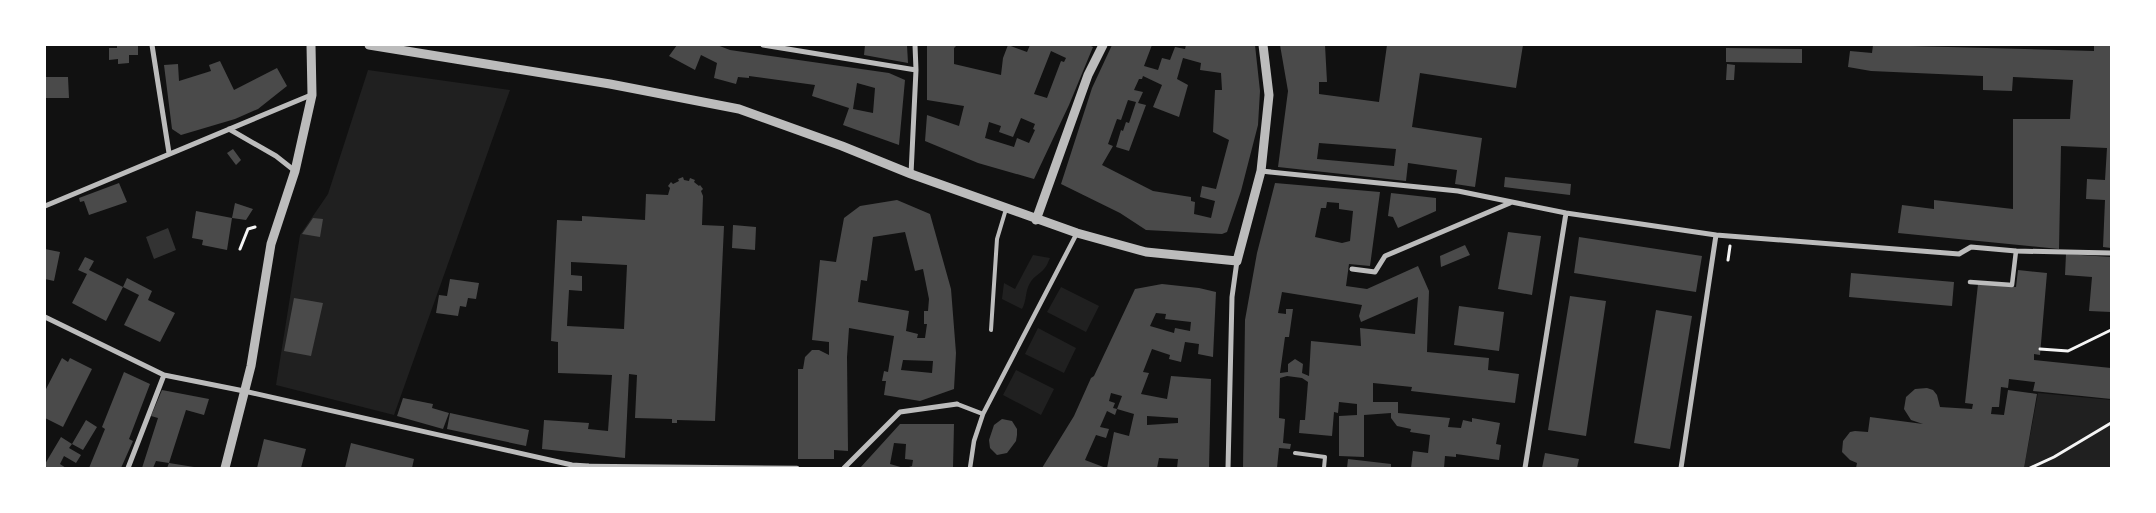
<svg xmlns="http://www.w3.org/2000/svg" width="2156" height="513" font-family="Signika,sans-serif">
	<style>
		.green { fill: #202020 }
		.water { fill: #333 }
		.building { fill: #4a4a4a; fill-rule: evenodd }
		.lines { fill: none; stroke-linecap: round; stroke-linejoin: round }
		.path { stroke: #f5f5f5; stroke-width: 3 }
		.service { stroke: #bcbcbc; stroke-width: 4 }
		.pedestrian { stroke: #bcbcbc; stroke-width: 4.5 }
		.minor { stroke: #bcbcbc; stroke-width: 5 }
		.tertiary { stroke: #bcbcbc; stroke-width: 9 }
	</style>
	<rect width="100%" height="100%" fill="#111"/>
	<path class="green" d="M368,70L510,90L394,415L276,385L300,235L328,194Z
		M1033,255L1050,258C1048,262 1047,266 1044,269C1040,274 1034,276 1030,283C1025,291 1027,300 1022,309L1002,299L1004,283L1015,289Z
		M1061,287L1099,306L1086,332L1047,312Z
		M1038,328L1076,348L1064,373L1025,354Z
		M1016,370L1054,389L1041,415L1003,395Z
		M2038,393L2111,400V468H2024Z"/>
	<path class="water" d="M168,228L176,250L154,259L146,237Z"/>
	<path class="building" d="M117,45H138V55H129V63L118,64V59L109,60V48H117Z
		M677,45H717L730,50L889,73L905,80L899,145L843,125L849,108L812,96L815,85L749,76V78L738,77L736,84L714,78L717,63L701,55L695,70L669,56ZM857,83L875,88L873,113L853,109Z
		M865,45H907L908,63L864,55Z
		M927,45H957L954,48V64L1001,75L1003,58L1008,45L1027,52L1030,45H1089L1093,47L1069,105L1034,179L978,163L925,141L927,115L959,126L964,106L927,100ZM1051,51L1066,58L1064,62L1061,61L1047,98L1034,94ZM1021,118L1035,124L1033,129L1035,130L1029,143L1017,138L1014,147L985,138L989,122L1001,126L999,132L1013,137Z
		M1112,45H1152L1144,66L1158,70L1162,58L1170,60L1175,47L1185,49L1186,45H1255L1260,91L1258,125L1241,191L1227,232L1222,234L1146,230L1120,213L1061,184L1092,88ZM1183,58L1201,63L1200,70L1221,73L1222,90H1215L1213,132L1229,140L1216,189L1202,186L1200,197L1215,201L1211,218L1194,214L1195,202L1191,201V197L1153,191L1102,165L1113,146L1108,144L1117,119L1121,120L1128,100L1136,102L1129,123L1126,122L1123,131L1121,130L1116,147L1129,151L1146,105L1138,103L1143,92L1134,90L1139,79H1142L1143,76L1162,85L1153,107L1179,117L1188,85L1177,79Z
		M1280,45H1325L1327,82H1319V94L1379,102L1387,45H1523L1516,88L1420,73L1412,127L1482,138L1475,187L1455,184L1457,170L1408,163L1406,181L1278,167L1288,91ZM1319,143L1396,149L1394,166L1317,159Z
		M1873,45L2094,51V45H2111V248L2103,247L2105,200L2086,199L2087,179L2105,180L2107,148L2061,146L2059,249L1898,233L1902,205L1934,209V200L2013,209V119H2070L2073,80L2013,77L2012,91L1983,90V76L1871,71L1848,67L1850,51L1872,53Z
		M1726,48L1802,49V63L1726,62Z
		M220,61L234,90L277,68L287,86L258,109L235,119L181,135L172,129L164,65L178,64L179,81L211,71L209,65Z
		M1727,64L1735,65L1734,80H1726Z
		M45,77H68L69,98H45Z
		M233,149L241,160L236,165L227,153Z
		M683,177L684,180L689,181L690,178L695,180L694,182L699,186L700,185L703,189L701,191L703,196L702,225L724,226L715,421L677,420V423H672V419L635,418L637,375L629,374L625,458L542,449L544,420L589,423L588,429L608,431L612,375L558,373V342L551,341L557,220L582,221V216L645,220L646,194L668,195L670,188L668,186L671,182L673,184L679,181L678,179ZM571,262L627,265L624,329L567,326L569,290L582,291V276L571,275Z
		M1505,177L1571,184L1570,195L1504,187Z
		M119,183L127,202L89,215L84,201L80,202L79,198Z
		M1275,183L1380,192L1370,266L1349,264L1346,286L1367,289L1418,266L1429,291L1427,352L1489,358L1488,370L1519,374L1515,403L1411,391L1412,387L1373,383V402H1398V413L1450,418L1448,427L1461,428L1463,420L1472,422V418L1500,423L1496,444L1501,445L1499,460L1456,454V457L1445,456L1444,468H1411L1413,451L1428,453L1430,435L1410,432L1411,429L1397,426L1391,418V413L1364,415V457L1339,456V416L1357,415V404L1339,402L1338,413L1334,412L1332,436L1299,433L1300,420H1305L1308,382L1302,378L1287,376L1280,378L1279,418L1285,419L1283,443L1291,444L1290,449L1279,448L1277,468H1243L1245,320L1257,253ZM1327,202L1339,203V209L1353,211L1350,241L1342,243L1315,237L1321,208H1326ZM1282,292L1362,305L1359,316L1361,322L1418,297L1415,334L1360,328L1361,346L1311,341L1309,376L1302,373L1303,364L1295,359L1288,364V372L1280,373L1285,337H1289L1293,309H1286V314L1278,313Z
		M1391,193L1436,198V211L1398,228L1393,217L1388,216Z
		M897,200L930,214L951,289L956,353L954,389L920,401L884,395L886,381H882L884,371L888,372L894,336L849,328L847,357L848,451L834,450V459H798V369H803L805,357L812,350H819L829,355V342L812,340L820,260L836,262L844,218L860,206ZM905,232L915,271L923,269L929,299L928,311H924V324H927L925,338H917L918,334L906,331L909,311L858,302L861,280L867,281L873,237ZM903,360L933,361L932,373L901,370Z
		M235,203L253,209L246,220L232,218Z
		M196,211L232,218L227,250L202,245L203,240L192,238Z
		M313,218L323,219L320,237L302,234Z
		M733,225L756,227L755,250L732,248Z
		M1508,232L1541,236L1532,295L1498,289Z
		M1579,237L1702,256L1696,292L1574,273Z
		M1465,245L1470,255L1441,267L1440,256Z
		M45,249L60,252L54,281L45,279Z
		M2066,254L2111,257V312L2089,311L2092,277L2065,275Z
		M85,257L94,261L89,270L123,287L106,321L72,303L87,274L78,270Z
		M2018,270L2047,273L2040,355L2034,354V360L2111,368V399L2033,391L2035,382L2009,379L2008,388L2001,387L1999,407H1992L1991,414L2004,415L2008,390L2037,394L2024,468H1856L1857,463L1850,460L1842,452L1843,441L1850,432L1855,431L1868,432L1870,417L1923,424L1911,420L1904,409L1906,397L1915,389L1927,388L1933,390L1937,395L1940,407L1972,409L1973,404L1965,403L1978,284L2016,287Z
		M1851,273L1954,282L1952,306L1849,297Z
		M127,278L152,291L148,300L175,313L160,342L124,325L139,295L123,287Z
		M450,279L479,283L476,299L468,298L466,307L460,306L458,316L436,313L439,295L447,296Z
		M1162,284L1199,288L1216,292L1213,357L1198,354L1199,344L1185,342L1181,362L1169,359L1170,355L1152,349L1143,372L1149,373L1141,394L1167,399L1171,376L1211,379L1209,468H1177L1178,459L1159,458L1157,468H1107L1114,432L1129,436L1134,414L1117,409L1122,396L1111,393L1109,401L1115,403L1113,408L1117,409L1115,415L1107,411L1100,427L1109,429L1106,438L1096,435L1085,460L1106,468H1042L1074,416L1091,378L1094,376L1135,289ZM1156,313L1166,314L1165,319L1191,322L1190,331L1175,328L1174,333L1150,326ZM1147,416L1178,418V423L1147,425Z
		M1570,296L1606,301L1586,436L1548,430Z
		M294,298L323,303L311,356L284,351Z
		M1459,306L1504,312L1499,351L1454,345Z
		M1656,310L1692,316L1670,449L1634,443Z
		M62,358L68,362L70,358L92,369L63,427L45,418V391Z
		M124,372L150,384L129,439L133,441L121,468H89L105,429L102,427Z
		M162,390L209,399L204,415L186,410L169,463L156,461L153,468H142L158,418L151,416Z
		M403,398L433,404L432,408L449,413L443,429L397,416Z
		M450,413L529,430L526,446L447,429Z
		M1002,419L1012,421L1017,429V435L1016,441L1007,453L997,455L990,448L989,440L994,425Z
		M86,420L97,427L83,450L72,444Z
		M900,424H954L953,468H906L912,466L913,460L905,459L906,444L894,443L890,464L904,468H860Z
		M61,437L72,444L69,448L81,455L76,463L64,456L60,464L66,468H45V464Z
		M264,439L306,449L301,468H257Z
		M351,443L414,459L412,468H345Z
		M1545,453L1579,459L1577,468H1542Z
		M1348,459L1391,464V468H1347Z
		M169,463L194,467V468H167Z"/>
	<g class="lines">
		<path class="path" d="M240,249L248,229L255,227
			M1728,260L1730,246
			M2040,349L2068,351L2111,330
			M2030,468L2054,457L2111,423"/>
		<path class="service" d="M991,330L997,239L1006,209
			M1295,453L1325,457L1324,468"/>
		<path class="pedestrian" d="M1970,282L2012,285L2016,251
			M957,404L983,414
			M588,466L797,468
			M970,468L974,441L983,414L1077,233"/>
		<path class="minor" d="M152,45L169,153
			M763,45L916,70
			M229,129L276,156L295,171
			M1261,171L1458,191L1566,213L1716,235L1959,254L1971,247L2016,251L2111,253
			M911,174L916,70L915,45
			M45,206L311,95
			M1352,269L1375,272L1385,256L1510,203
			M45,317L164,375L244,391L572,465L588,466
			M128,468L164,375
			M844,468L900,412L957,404
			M1228,468L1232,297L1237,261
			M1525,468L1566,213
			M1681,468L1716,235"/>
		<path class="tertiary" d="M369,45L610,84L739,109L842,146L911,174L1077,233L1146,252L1237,261L1261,171L1269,95L1263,45
			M1036,220L1088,75L1103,45
			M225,468L251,366L271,244L295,171L312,95L311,45"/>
	</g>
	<rect width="2156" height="513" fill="none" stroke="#ffffff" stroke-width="92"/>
</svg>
